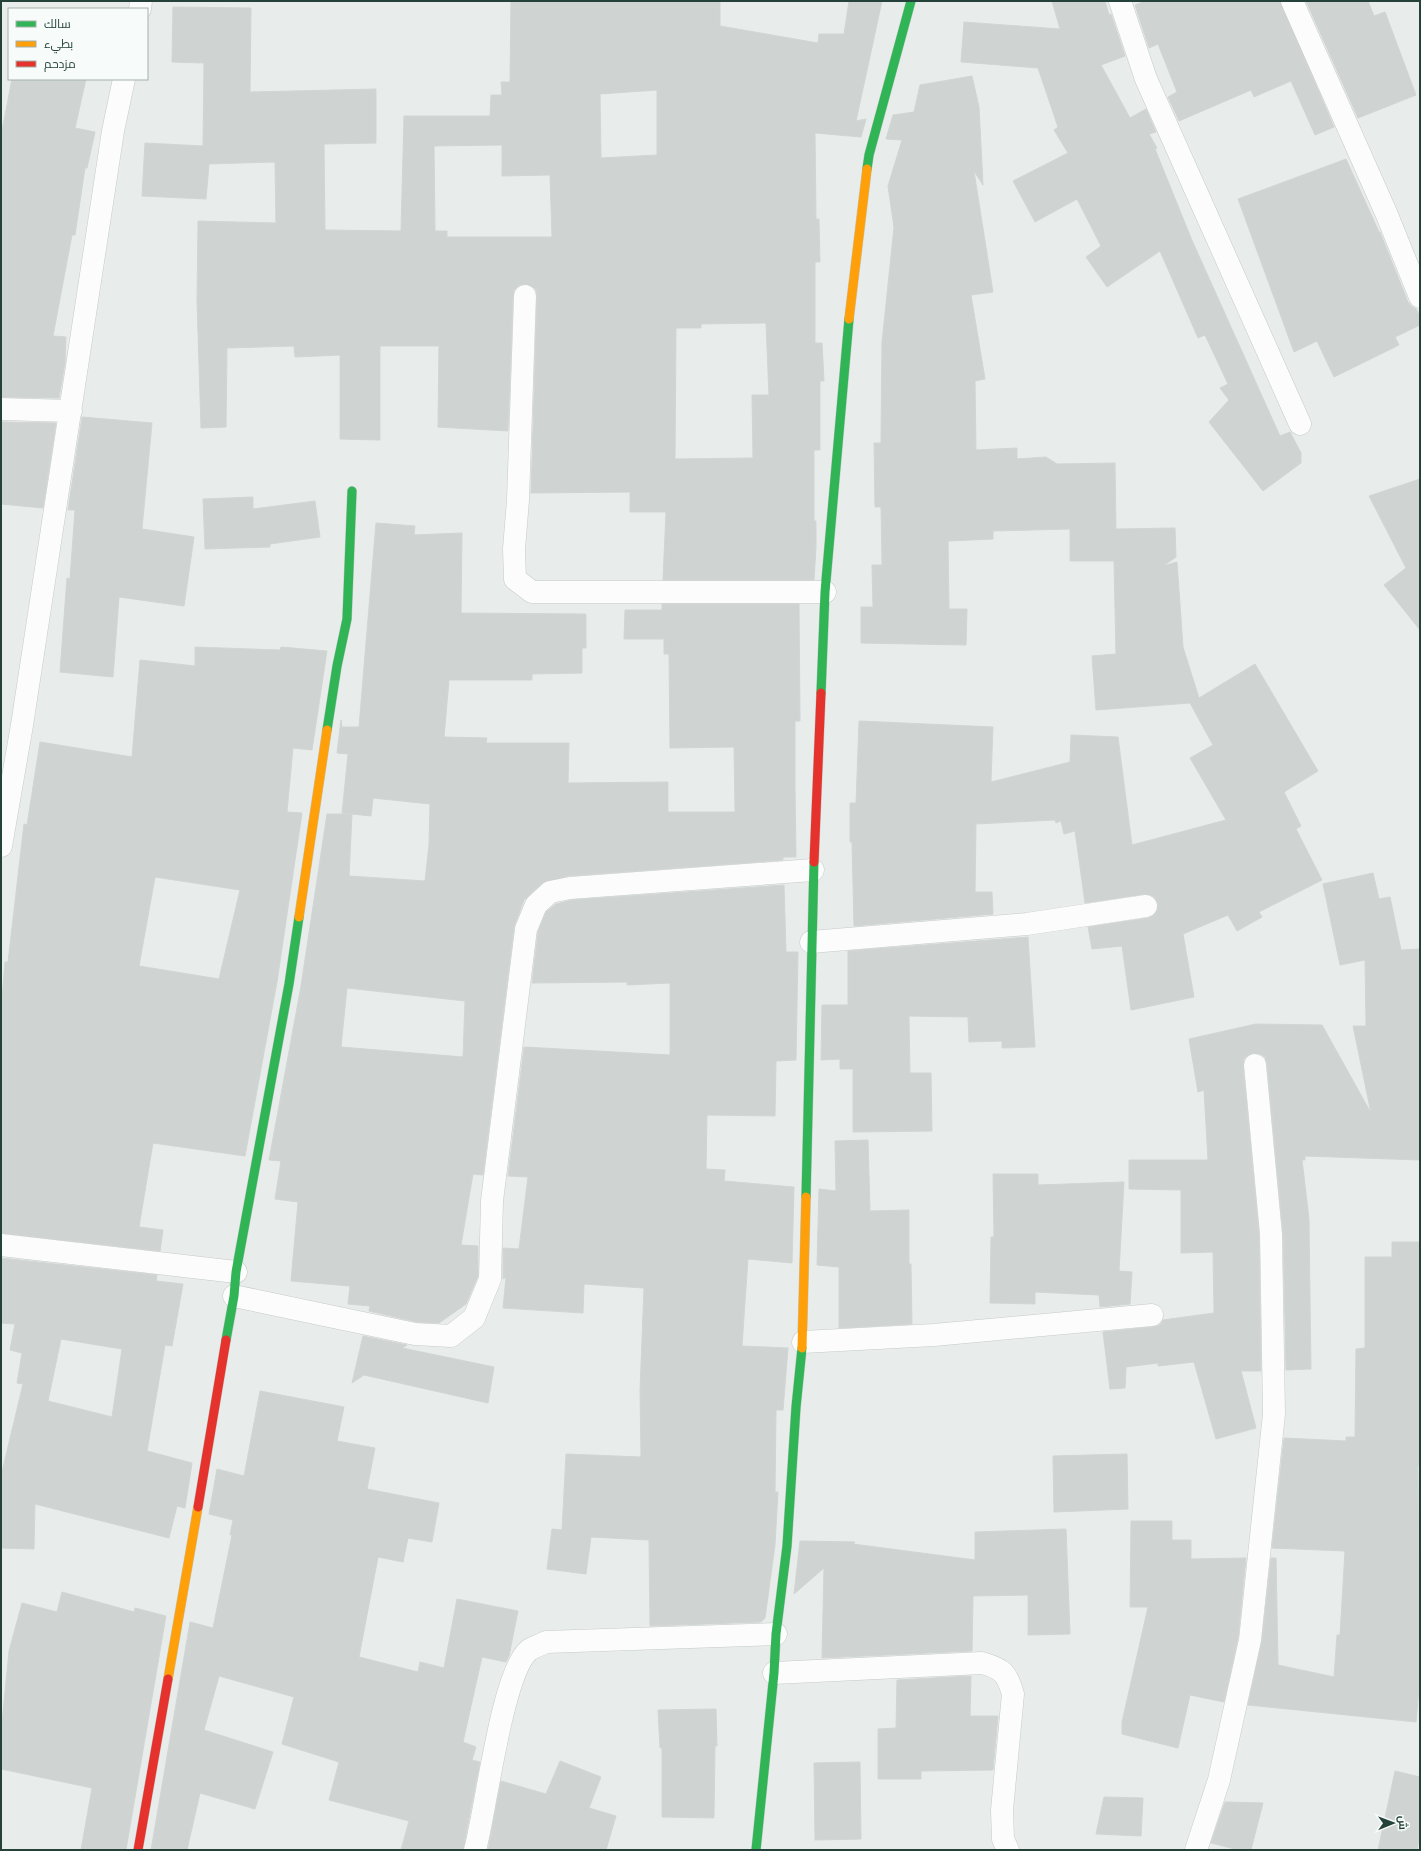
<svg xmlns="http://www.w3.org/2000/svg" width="1421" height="1851" font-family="Roboto,Cairo,sans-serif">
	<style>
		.building { fill: #cfd4d2; stroke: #d1d6d4; fill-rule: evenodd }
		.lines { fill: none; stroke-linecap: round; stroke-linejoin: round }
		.street-casing { stroke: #c5cac8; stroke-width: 23 }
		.fast-casing { stroke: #c3cbc8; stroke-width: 10 }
		.slow-casing { stroke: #c3cbc8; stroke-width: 10 }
		.jam-casing { stroke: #c3cbc8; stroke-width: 10 }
		.street { stroke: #fcfcfc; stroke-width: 22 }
		.fast { stroke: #30b455; stroke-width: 9 }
		.slow { stroke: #ff9f0a; stroke-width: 9 }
		.jam { stroke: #e5322d; stroke-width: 9 }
	</style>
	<rect width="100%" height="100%" fill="#e8edeb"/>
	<path class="building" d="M511,1H720V26L818,43L819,34H844L849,1H882L856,121L866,119L861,137L815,133L816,219H819L820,262H815V343H822L824,381H820V450H814V521H816V547L814,580H663L666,512H630V492L531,493L537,296L536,290L532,286L526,284L519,285L514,290L513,296L508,431L438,427L439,346H380V440L340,439V355L295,357L294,346L227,348L226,427L201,428L197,300L198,221L276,223L275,162L209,164L206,199L142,196L145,143L203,146L204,63L172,62L173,7L251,8L250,92L376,89V143L324,144L325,230L401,231L404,116H490L491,95H502L501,82H510ZM657,90V155L601,158L600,94ZM502,145V176L550,175L552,237H447V231H435L434,146ZM766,323L769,395H752L753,458L675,459L676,328H701V324Z
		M1052,1H1105L1109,15L1111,14L1125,56L1101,65L1130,118L1146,109L1156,132L1149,134L1157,148L1155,149L1191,238L1280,436L1290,432L1301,453V463L1263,491L1209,422L1229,400L1220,388L1228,384L1205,335L1198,338L1160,251L1107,287L1086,257L1101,246L1077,199L1035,222L1013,181L1068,153L1054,130L1058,127L1038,68L961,62L964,22L1060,29Z
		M1145,1H1280L1334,127L1315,135L1291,81L1254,97L1251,90L1179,121L1168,97L1177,92L1158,44L1149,48L1135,5Z
		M1306,1H1368L1374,16L1385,12L1416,95L1358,118Z
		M972,76L979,107L983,185L974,171L993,292L971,295L985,379L975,381L976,450L1017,448V459L1046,457L1057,464L1115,463L1116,529L1175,528L1176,557L1163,566L1177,562L1183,647L1199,698L1255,664L1318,771L1284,792L1301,826L1296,829L1322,880L1259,912L1262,917L1237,931L1228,915L1183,934L1194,997L1131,1010L1122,946L1092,949L1088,927L1148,918L1154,915L1157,911L1158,904L1155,898L1151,895L1145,894L1085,903L1075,831L1064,834L1061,821L1056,823L1055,820L976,824L975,892H992L993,914L854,926L852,842H850V803H856L859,721L993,727L991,782L1070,762L1071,735L1118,737L1132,845L1226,820L1190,758L1213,745L1190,703L1096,710L1092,656L1116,654L1114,561H1070V529L993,531V539L948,541L949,609H967L966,645L861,643V607H873L872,565H882L881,507H875L874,443H881L882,342L894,227L888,186L902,140L886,139L893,115L914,112L920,85Z
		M12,79H86L75,128L95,132L87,168H85L75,235H72L53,336L66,337L65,363L59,398L1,397V136Z
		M1346,159L1379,232H1380L1408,302L1412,307L1416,309L1420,316V325L1395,337L1399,345L1334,377L1317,341L1294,352L1238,199Z
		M82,417L152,423L142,529L194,537L184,606L119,597L113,677L60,672L67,578L70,579L75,510H68Z
		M1,422L56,423L43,508L1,504Z
		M1420,479V630L1384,585L1406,568L1369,496Z
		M253,497V509L315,501L320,537L270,544V547L205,549L203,499Z
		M376,523L415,526L414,535L462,533L461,613L586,614V648H582V673L532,674V680H449L444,737L487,738L486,743H569L568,783L668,782V812H735L734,747L670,748L669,654H664V639H624L625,610H662V604H799L800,721H795V788L796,857H783V860L568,876L542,883L524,900L514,927L483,1175L473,1174L461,1245L478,1246V1276L466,1304L439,1323L417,1322L369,1311L370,1306L348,1304L350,1286L291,1281L298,1202L275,1199L281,1161L269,1160L301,986L327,814H352L349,876L425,881L429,845L430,804L373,798L371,816L342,813L348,754L337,753L341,720L342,727H359ZM347,988L465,1001L463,1057L341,1047Z
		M195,647L280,650L281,647L327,651L312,750L293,748L287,812L302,813L277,982L245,1156L153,1143L139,1227L163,1230L160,1251L1,1233V1011L5,962H8L24,824L27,825L40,742L132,757L140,660L195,666ZM155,877L240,890L219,979L139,966Z
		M1373,873L1379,899L1390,897L1401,950L1420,949V1160L1305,1156V1160H1302L1309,1219L1311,1369L1286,1370L1283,1233L1267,1064L1265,1057L1260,1054L1253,1053L1248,1055L1244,1059L1243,1066L1259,1235L1261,1371H1241L1256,1428L1216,1439L1194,1362L1158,1366V1363L1126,1367L1125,1388L1110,1389L1103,1332L1153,1327L1160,1325L1163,1320L1214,1313L1213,1252L1181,1253V1190L1129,1189V1160H1208L1204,1090L1198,1092L1189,1039L1256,1024L1322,1025L1371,1113L1353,1026H1366L1365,960L1340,965L1323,884Z
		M784,885L786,952H798L796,1060L776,1061L775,1116L707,1115L706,1169L725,1170L724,1181L794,1187L792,1263L748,1259L742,1346L788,1348L783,1410H776L775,1492H778L775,1545L765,1618L761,1622L650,1626L649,1540L591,1537L586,1574L547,1569L552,1529L562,1530L566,1454L641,1457L640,1391L644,1288L584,1284L583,1313L503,1308L506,1277L503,1279V1248L519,1249L528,1177L508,1176L524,1047L670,1055V983L627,985V982L532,983L538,932L546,912L556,904L572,900Z
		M1028,937L1035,1047L1002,1048V1041L969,1042L968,1017L909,1016L910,1073H931L932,1131L853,1132V1069H840V1059L821,1060L822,1005H848V951Z
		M868,1140L870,1211L909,1210V1264H911L912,1324L839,1328V1267L817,1265L819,1189L836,1191L835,1141Z
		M993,1174H1038V1185L1124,1182L1119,1271L1132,1272L1130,1304L1100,1307L1099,1295L1035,1292V1304L990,1303L991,1237H994Z
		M1392,1242H1420V1465H1418L1420,1677L1416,1722L1248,1705L1262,1641L1271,1558H1276L1278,1665L1334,1677L1337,1635H1340L1345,1551L1272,1548L1284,1438L1346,1441V1437H1355L1356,1349L1365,1348V1257H1392Z
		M1,1258L157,1275L156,1281L183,1284L172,1346L165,1345L147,1451L192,1463L185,1508L177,1506L169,1538L35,1504L34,1549L1,1548V1476L23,1384L17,1383L22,1353L10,1350L15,1324L1,1323ZM61,1339L122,1349L112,1417L48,1401Z
		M363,1336L407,1345L402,1348L494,1367L488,1403L364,1375L352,1383Z
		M260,1391L344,1407L337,1441L375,1448L367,1489L439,1503L432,1542L408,1538L403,1562L378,1557L359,1657L418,1672L420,1662L444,1668L457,1599L518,1611L509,1656L506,1662L482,1657L463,1742L476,1747L472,1760L480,1762L463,1850H401L409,1821L329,1800L339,1762L282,1744L294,1697L219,1676L204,1730L273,1752L255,1809L200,1793L187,1850H151L190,1622L213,1628L232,1535H230L233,1520L209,1514L217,1469L244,1476Z
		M1127,1454L1128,1509L1054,1512L1053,1456Z
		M1131,1521H1172V1540H1191V1559L1246,1558L1238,1638L1224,1702L1190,1695L1178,1748L1122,1734V1722L1148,1607H1130Z
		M1066,1529L1070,1634L1028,1635V1595L973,1596L972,1651L822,1658L824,1568L794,1594L800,1541L855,1542L853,1544L975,1560V1532Z
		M62,1592L134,1612L135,1608L166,1616L126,1850H81L92,1788L1,1769V1733L9,1651L22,1603L57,1612Z
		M971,1676L970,1716H998L993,1770L921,1771V1779H878V1729L896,1728L897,1680Z
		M716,1709L717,1746H715L714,1818L662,1817V1748H660L658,1710Z
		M560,1761L601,1777L589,1808L616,1816L606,1850H488L501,1781L546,1794Z
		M860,1762L861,1839L815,1840L814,1763Z
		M1395,1771L1420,1777V1834L1417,1850H1378Z
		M1104,1797L1143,1798L1141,1836L1096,1834Z
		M1225,1802L1263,1803L1251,1850H1239L1211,1843Z"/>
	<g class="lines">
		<g class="street-casing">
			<path id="street" d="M1120,1L1146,79L1300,424
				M1292,1L1387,215L1420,297
				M140,9L141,1
				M525,296L518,500L514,549L515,579L532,592H825
				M1,409L71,411
				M1,846L22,725L113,131L124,79
				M811,942L1027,924L1146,906
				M1,1245L236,1272
				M234,1296L415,1334L451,1336L474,1318L490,1279L492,1201L526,929L536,905L550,892L570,888L813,870
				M803,1342L934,1335L1152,1315
				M774,1673L982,1663C1003,1669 1007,1673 1013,1694L1002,1810L1003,1839L1008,1850
				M475,1850C486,1810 502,1672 529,1650C533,1647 541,1645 546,1642L776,1634
				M1196,1850L1219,1780L1250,1640L1274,1414L1271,1234L1255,1065"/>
		</g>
		<g class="fast-casing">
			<path id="fast" d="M867,169L869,155L911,1
				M821,693L825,592L849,319
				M327,730L337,666L347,619L352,491
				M806,1197L814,862
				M226,1340L234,1296L236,1272L289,984L299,917
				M756,1850L774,1673L776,1634L787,1546L796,1407L802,1348"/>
		</g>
		<g class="slow-casing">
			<path id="slow" d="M849,319L867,169
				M299,917L327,730
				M802,1348L806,1197
				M168,1679L198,1507"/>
		</g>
		<g class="jam-casing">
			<path id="jam" d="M814,862L821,693
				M198,1507L226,1340
				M138,1850L168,1679"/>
		</g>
		<use href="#street" class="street"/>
		<use href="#fast" class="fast"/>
		<use href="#slow" class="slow"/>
		<use href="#jam" class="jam"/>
	</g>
	<rect width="1421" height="1851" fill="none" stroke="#24423a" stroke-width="4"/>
	<rect x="8" y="8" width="140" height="72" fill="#f7fbf9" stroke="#a3b1ad"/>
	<rect x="16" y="21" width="20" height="6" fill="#30b455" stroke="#a3b1ad"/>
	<text x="44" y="28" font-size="12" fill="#24423a">سالك</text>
	<rect x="16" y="41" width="20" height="6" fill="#ff9f0a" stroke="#a3b1ad"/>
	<text x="44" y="48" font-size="12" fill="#24423a">بطيء</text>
	<rect x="16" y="61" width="20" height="6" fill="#e5322d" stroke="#a3b1ad"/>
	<text x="44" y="68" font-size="12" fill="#24423a">مزدحم</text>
	<g transform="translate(1393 1823) rotate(89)" stroke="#f7fbf9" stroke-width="3" paint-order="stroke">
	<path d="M0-3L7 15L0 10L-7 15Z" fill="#24423a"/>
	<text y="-6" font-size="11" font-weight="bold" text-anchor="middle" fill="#24423a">ش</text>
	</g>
</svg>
